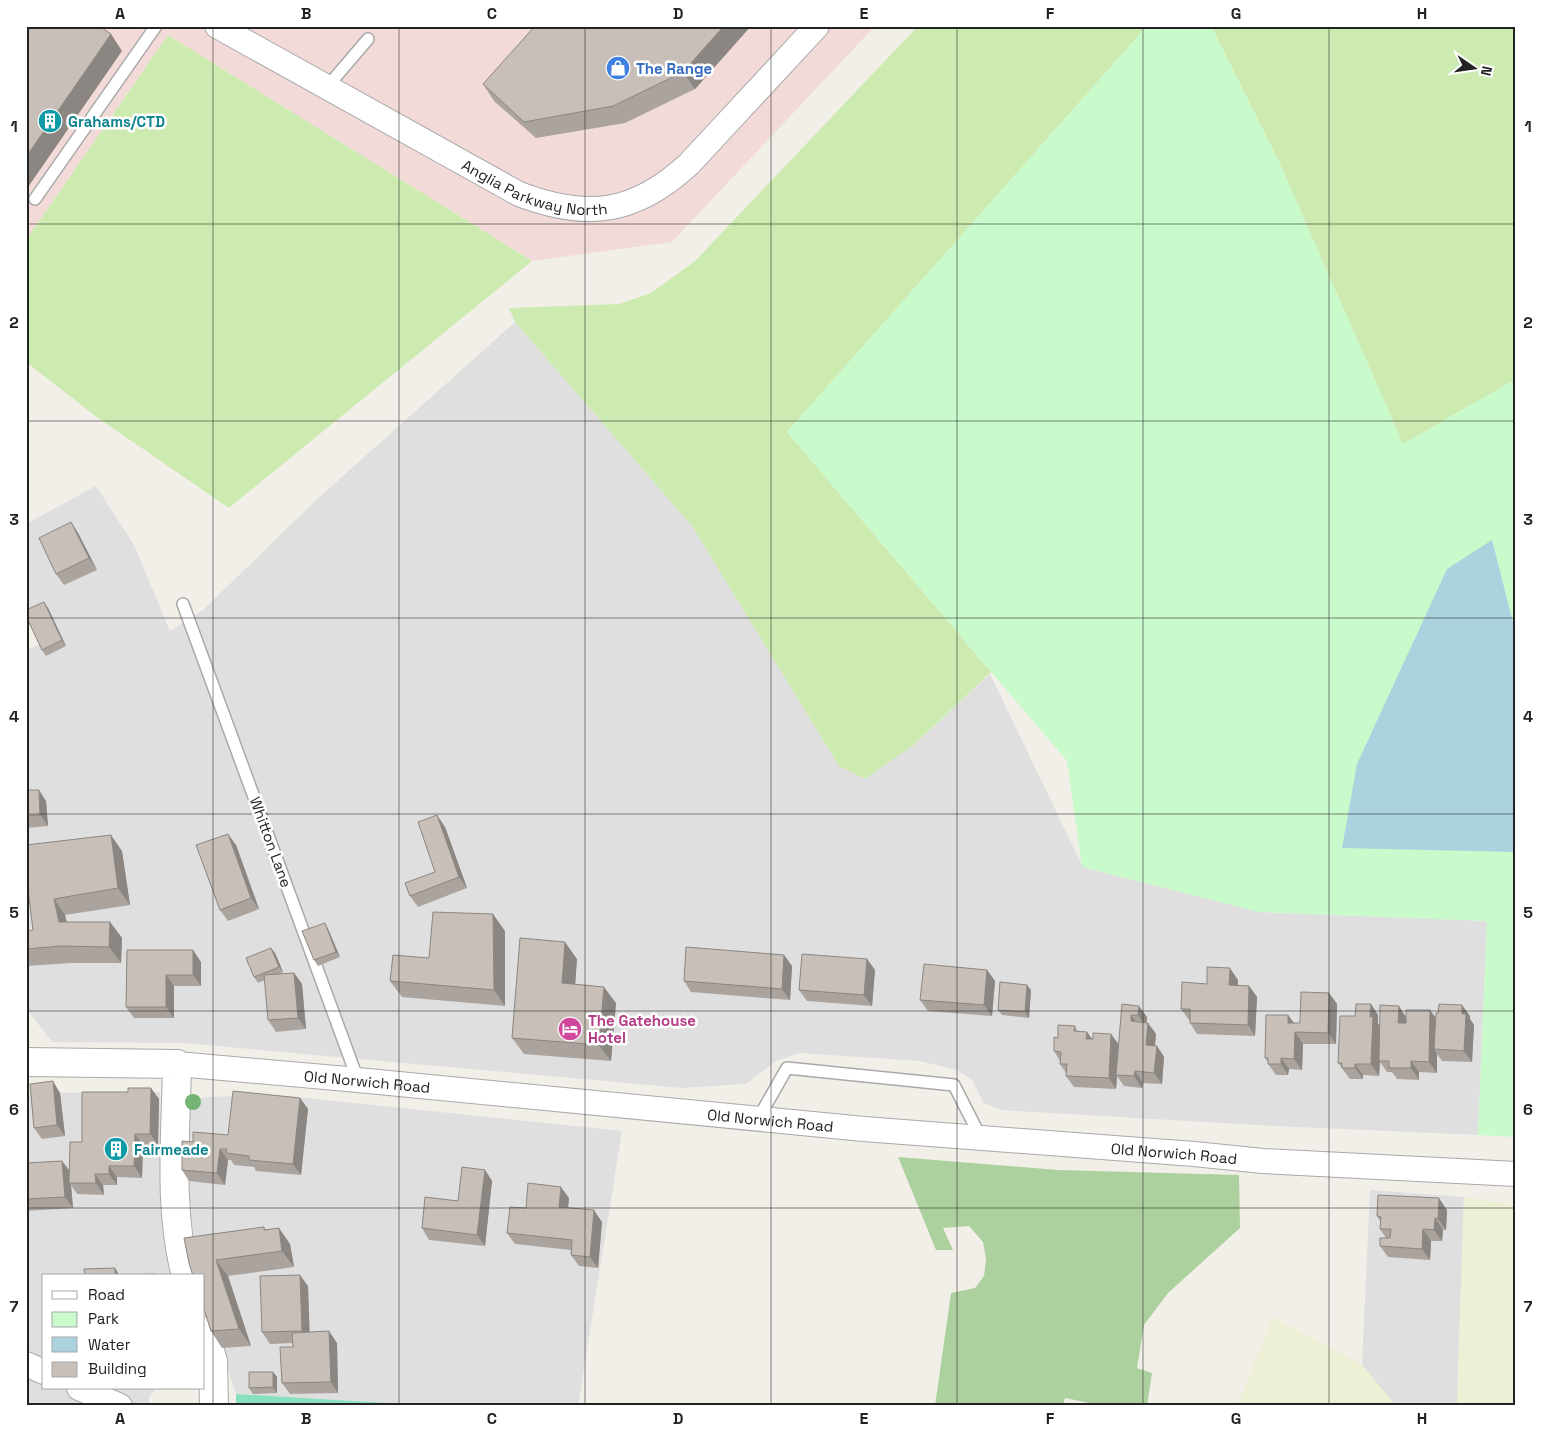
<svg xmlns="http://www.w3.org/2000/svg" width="1542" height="1432" font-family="'Space Grotesk',sans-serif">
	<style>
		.residential { fill: #e0dfdf }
		.commercial { fill: #f2dad9 }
		.farmland { fill: #eef0d5 }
		.grass { fill: #cdebb0 }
		.forest { fill: #add19e }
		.park { fill: #c8facc }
		.pitch { fill: #88e0be }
		.water { fill: #aad3df }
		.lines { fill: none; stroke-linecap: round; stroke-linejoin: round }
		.service-casing { stroke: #a9a9a9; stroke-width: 14 }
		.minor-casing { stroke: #a9a9a9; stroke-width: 26 }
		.tertiary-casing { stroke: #a9a9a9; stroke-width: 30 }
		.service { stroke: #fff; stroke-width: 11 }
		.minor { stroke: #fff; stroke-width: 24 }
		.tertiary { stroke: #fff; stroke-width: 28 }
		.tree { fill: #74b475 }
		.wall { fill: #aba49e }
		.shaded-wall { fill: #8b8681 }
		.building { fill: #c7bfb8; stroke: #8b8681 }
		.grid { fill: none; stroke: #222; stroke-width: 1; stroke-opacity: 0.55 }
		.labels { text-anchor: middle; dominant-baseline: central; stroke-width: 5; stroke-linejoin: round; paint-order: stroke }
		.shop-label { font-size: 15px; font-weight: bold; fill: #366cbe; stroke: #fff; text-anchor: start }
		.culture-label { font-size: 15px; font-weight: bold; fill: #0d838f; stroke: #fff; text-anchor: start }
		.street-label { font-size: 15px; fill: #222; stroke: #fff }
		.hotel-label { font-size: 15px; font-weight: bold; fill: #b23c85; stroke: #fff; text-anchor: start }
		.neatline { fill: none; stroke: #222; stroke-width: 2 }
		.grid-label { font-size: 16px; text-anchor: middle; font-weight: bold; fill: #222 }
	</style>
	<rect width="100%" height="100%" fill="#f2efe9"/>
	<path class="residential" d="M515,322L692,526L839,766L915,744L990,674L1083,867L1259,912L1487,921L1478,1135L1256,1125L1001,1110L984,1103L972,1080L957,1070L920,1061L799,1053L776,1061L746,1084L682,1088L183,1043L52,1042L26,1008V651L40,644L26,601V524L96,486L134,545L170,631L203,610L315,501Z
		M160,1092L162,1229L170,1276H44V1388H157L149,1397V1406H26V1093Z
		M277,1095L622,1131L578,1406H438L236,1394L223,1355L204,1276L192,1237L188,1190L190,1106L193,1100L205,1097Z
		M1370,1190L1464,1197L1457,1406H1396L1362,1365Z"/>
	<path class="commercial" d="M26,26H875L672,242L532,261L168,35L26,240Z"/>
	<path class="farmland" d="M1464,1197L1516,1205V1406H1457Z
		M1273,1317L1362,1365L1396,1406H1237Z"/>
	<path class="grass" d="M918,26H1147L787,432L991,672L915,744L865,779L839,766L692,526L515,322L509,308L619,304L651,293L695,261Z
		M1211,26H1516V379L1403,444L1279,162Z
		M168,35L532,261L229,508L98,418L26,362V240Z"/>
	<path class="forest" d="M898,1157L1059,1170L1239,1175L1240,1228L1168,1293L1144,1325L1137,1368L1152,1373L1147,1406H1104L1065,1398L1063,1406H935L951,1293L975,1288L984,1276L986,1259L983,1242L969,1226L943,1228L953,1250H936Z"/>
	<path class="park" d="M1147,26H1211L1279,162L1403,444L1516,379V1137L1478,1135L1487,921L1259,912L1082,867L1067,761L787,432Z"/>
	<path class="pitch" d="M236,1394L438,1406H236Z"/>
	<path class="water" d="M1492,540L1516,634V852L1342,848L1357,764L1447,569Z"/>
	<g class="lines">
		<g class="service-casing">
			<path id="service" d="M327,87L368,39
				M35,199L156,26
				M183,604L358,1080
				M758,1119L787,1068L954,1085L981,1138"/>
		</g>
		<g class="minor-casing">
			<g id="minor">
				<path id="s1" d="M217,26L519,194C587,220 635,214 689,164L817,26"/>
				<path id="s2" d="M177,1064L358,1080L864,1129L1194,1154L1263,1161L1516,1174"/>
				<path d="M26,1364L44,1372"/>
				<path d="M79,1388L120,1406"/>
			</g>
		</g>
		<g class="tertiary-casing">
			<path id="tertiary" d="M26,1062L177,1064C176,1133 168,1209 186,1276
				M204,1331L213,1361L214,1406"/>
		</g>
		<use href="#service" class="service"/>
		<use href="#minor" class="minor"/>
		<use href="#tertiary" class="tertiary"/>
	</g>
	<circle class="tree" cx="193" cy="1102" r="8"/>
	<path class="wall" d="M751,26L695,89L625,123L536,138L494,101L483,84Z
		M71,522L78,533L97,570L64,585L56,574Z
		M48,608L66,646L46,656L42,650Z
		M26,790L46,801L48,826L26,828Z
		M445,827L467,888L418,907L410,896L435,872Z
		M26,845L122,851L130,905L65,915L67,922H110L122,938L121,963H72L26,966V931L33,930L27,881H26Z
		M236,845L259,909L228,921L220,910Z
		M325,923L328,929L340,957L318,966L314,960Z
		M505,931V1006L402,997L390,981L429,958Z
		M127,950L201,962V986H174V1018H134L126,1007Z
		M275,953L283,972L280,974L294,973L302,984L306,1029L276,1032L268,1020L265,980L258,983L254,977Z
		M784,955L792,966L790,1000L691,992L684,981Z
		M577,959L575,984L616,1003L611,1061L524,1054L512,1038Z
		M867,959L875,970L872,1006L807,1001L799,990Z
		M987,970L995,981L992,1016L928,1011L920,1000Z
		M1238,980V985L1249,986L1257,997L1255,1036L1197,1034L1190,1023V1020H1189L1181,1009L1207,984Z
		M1031,990L1029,1018L1002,1015L998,1010Z
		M1329,993L1337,1004L1336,1044H1303L1302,1070L1289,1069L1288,1075H1276L1268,1064V1062L1265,1058L1288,1015L1294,1023H1300Z
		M1122,1004L1147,1017L1146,1023H1148L1156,1034L1155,1046H1157L1164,1057L1162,1084L1143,1083L1142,1088L1124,1086L1117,1076L1116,1089L1074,1087L1066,1076V1073L1060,1064V1061L1054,1051L1058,1038L1075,1026L1078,1032L1092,1039L1111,1034L1119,1045Z
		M1371,1004L1378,1015V1024L1380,1026L1406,1016L1436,1018L1470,1016V1019L1474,1025L1472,1062L1442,1061L1437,1054V1073L1419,1072V1080L1397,1079L1392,1072H1387L1380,1062L1379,1076L1363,1075V1079H1350L1338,1063L1355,1016Z
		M60,1093L65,1136L42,1139L34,1128Z
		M300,1098L308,1109L301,1175L256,1171L254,1167L234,1165L231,1160H228L225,1185L189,1181L182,1170L193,1142L228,1135Z
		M159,1099L158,1145H143L142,1178L117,1177V1185H103L104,1195L77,1194L71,1185L73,1208L26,1211V1163L62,1161L70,1171L82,1142Z
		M485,1170L492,1181L485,1246L429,1240L422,1228L458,1201Z
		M569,1198L568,1208L602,1222L598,1268L579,1266L571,1255V1250L515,1244L507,1233L526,1208Z
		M1447,1210L1446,1230H1443L1442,1241H1431L1430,1260L1388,1257L1380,1246L1386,1238L1380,1229V1221L1377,1216Z
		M264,1227L265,1229L290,1244L294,1267L228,1276L251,1346L222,1348L211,1331L193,1276Z
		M308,1286L309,1332L337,1343L338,1393L290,1394L282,1383L293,1347V1343L270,1344L262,1332Z
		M273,1372L277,1377V1393L253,1394L249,1388Z"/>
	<path class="shaded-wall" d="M724,26H751L695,89L683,72Z
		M111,34L122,51L26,190V157Z
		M71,522L78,533L97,570L89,558Z
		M44,602L48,608L66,646L62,640Z
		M39,790L46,801L48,826L40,815Z
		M437,815L445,827L467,888L459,877Z
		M228,834L236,845L259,909L251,898Z
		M111,835L122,851L130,905L118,888Z
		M54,899L65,915L70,938L59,922Z
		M493,914L505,931V1006L494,990Z
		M110,922L122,938L121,963L109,947Z
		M325,923L328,929L340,957L336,952Z
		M565,942L577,959L574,1000L562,983Z
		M271,948L275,953L283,972L279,967Z
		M193,950L201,962V986L193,975Z
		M784,955L792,966L790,1000L782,989Z
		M867,959L875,970L872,1006L864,995Z
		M1230,968L1238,980L1237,996L1229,985Z
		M987,970L995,981L992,1016L984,1005Z
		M294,973L302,984L306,1029L298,1018Z
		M166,975L174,986V1018L166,1007Z
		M1027,985L1031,990L1029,1018L1025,1012Z
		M1249,986L1257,997L1255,1036L1248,1025Z
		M604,987L616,1003L611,1061L599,1045Z
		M1329,993L1337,1004L1336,1044L1328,1033Z
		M1371,1004L1378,1015V1024L1381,1028L1379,1061L1380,1062L1379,1076L1371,1064Z
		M1462,1005L1470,1016V1019L1474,1025L1472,1062L1464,1051L1462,1014Z
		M1139,1006L1147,1017L1146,1027L1138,1015Z
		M1399,1006L1406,1017V1035L1398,1023Z
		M1430,1010L1438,1021L1434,1049L1437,1054V1073L1429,1062Z
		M1131,1015L1139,1026L1131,1021Z
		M1288,1015L1296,1026L1295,1032L1303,1044L1302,1070L1294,1059L1288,1023Z
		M1148,1023L1156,1034L1154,1056L1146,1045Z
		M1087,1032L1095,1043L1086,1039Z
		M1111,1034L1119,1045L1116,1075L1117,1076L1116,1089L1109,1078Z
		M1157,1046L1164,1057L1162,1084L1154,1073Z
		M1281,1058L1289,1069L1288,1075L1281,1064Z
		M1411,1061L1419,1072V1080L1411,1068Z
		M1355,1064L1363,1075V1079L1355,1068Z
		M1135,1071L1143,1083L1142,1088L1134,1076Z
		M53,1081L60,1093L65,1136L57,1125Z
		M151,1088L159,1099L158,1145L150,1134Z
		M300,1098L308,1109L301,1175L293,1164Z
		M135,1134L143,1145L142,1178L134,1166Z
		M220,1149L228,1160L225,1185L217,1173Z
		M62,1161L70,1172L69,1183L71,1185L73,1208L65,1197Z
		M109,1166L117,1177V1185L109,1174Z
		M485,1170L492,1181L485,1246L477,1235Z
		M95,1174L103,1185L104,1195L96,1183Z
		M561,1187L569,1198L567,1218L559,1207Z
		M1439,1198L1447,1210L1446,1230L1438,1219Z
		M594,1210L602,1222L598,1268L590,1257Z
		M1435,1218L1443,1230L1442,1241L1434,1230Z
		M279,1228L290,1244L294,1267L282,1251Z
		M1423,1229L1431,1241L1430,1260L1422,1249Z
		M216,1260L228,1276L251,1346L239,1329Z
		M115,1268L120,1276H115Z
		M300,1275L308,1286L310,1342L302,1331Z
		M329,1331L337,1343L338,1393L331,1382Z
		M273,1372L277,1377V1393L273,1387Z"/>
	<path class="building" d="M26,26H99L111,34L26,157Z
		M535,26H724L683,72L613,106L524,122L483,84Z
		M71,522L89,558L56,574L39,538Z
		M44,602L62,640L42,650L26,616V610Z
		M26,790H39L40,815L26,816Z
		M437,815L459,877L410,896L405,883L435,872L418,822Z
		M228,834L251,898L220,910L196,845Z
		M111,835L118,888L54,899L59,922H110L109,947L61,946L26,949V931L33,930L26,873V845Z
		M433,912L493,914L494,990L390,981L393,955L429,958Z
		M325,923L336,952L314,960L302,931Z
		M520,938L565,942L562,983L604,987L599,1045L512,1038Z
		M686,947L784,955L782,989L684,981Z
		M271,948L279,967L254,977L246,958Z
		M127,950H193V975H166V1007H126Z
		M802,954L867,959L864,995L799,990Z
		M924,964L987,970L984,1005L920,1000Z
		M1207,967L1230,968L1229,985L1249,986L1248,1025L1190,1023V1009H1181L1182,982L1207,984Z
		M294,973L298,1018L268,1020L264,975Z
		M1000,982L1027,985L1025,1012L998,1010Z
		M1301,992L1329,993L1328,1033L1295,1032L1294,1059L1281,1058V1064H1268V1058H1265L1266,1015H1288V1023H1300Z
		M1122,1004L1139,1006L1138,1015H1131V1021L1148,1023L1146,1045L1157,1046L1154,1073L1135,1071L1134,1076L1116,1075Z
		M1356,1004H1371L1370,1017H1373L1371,1064H1355V1068H1342V1063H1338L1340,1016H1355Z
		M1439,1004L1462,1005V1014H1466L1464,1051L1434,1049L1436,1013H1438Z
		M1380,1005L1399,1006L1398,1023H1406V1010H1430L1429,1062L1411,1061V1068H1389V1061H1379Z
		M1058,1025L1075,1026L1074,1031L1087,1032L1086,1039H1093V1033L1111,1034L1109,1078L1066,1076L1067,1064H1060L1061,1052L1054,1051V1037L1058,1038Z
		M53,1081L57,1125L34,1128L30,1084Z
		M128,1088H151L150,1134H135L134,1166H109V1174H95L96,1183H69L70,1142H82V1092H128Z
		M233,1091L300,1098L293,1164L249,1160V1156L226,1153L227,1149H220L217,1173L182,1170V1141L193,1142V1132L228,1135Z
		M62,1161L65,1197L26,1199V1163Z
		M462,1167L485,1170L477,1235L422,1228L425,1197L458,1201Z
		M528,1183L561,1187L559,1207L594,1210L590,1257L571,1255L572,1240L507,1233L510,1207L526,1208Z
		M1378,1195L1439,1198L1438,1219L1435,1218L1434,1230L1423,1229L1422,1249L1380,1246V1238H1390L1391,1229H1380L1381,1217L1377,1216Z
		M264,1227V1230L279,1228L282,1251L216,1260L239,1329L211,1331L204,1309V1276H193L189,1263L184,1238Z
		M115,1268V1276H85L84,1269Z
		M156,1274L157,1276H126V1275Z
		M300,1275L302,1331L262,1332L260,1276Z
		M329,1331L331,1382L282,1383L280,1347H293L292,1333Z
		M249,1372H273V1387L249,1388Z"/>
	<path class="grid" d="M213,26V1406M399,26V1406M585,26V1406M771,26V1406M957,26V1406M1143,26V1406M1329,26V1406M26,224H1516M26,421H1516M26,618H1516M26,814H1516M26,1011H1516M26,1208H1516"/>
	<defs>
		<g id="shop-disc" transform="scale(1.25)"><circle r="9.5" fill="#3f7fe0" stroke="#fff"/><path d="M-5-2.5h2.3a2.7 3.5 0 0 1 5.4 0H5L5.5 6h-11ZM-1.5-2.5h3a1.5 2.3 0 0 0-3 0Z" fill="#fff"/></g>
		<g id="building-disc" transform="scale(1.25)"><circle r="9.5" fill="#0f9aa8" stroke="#fff"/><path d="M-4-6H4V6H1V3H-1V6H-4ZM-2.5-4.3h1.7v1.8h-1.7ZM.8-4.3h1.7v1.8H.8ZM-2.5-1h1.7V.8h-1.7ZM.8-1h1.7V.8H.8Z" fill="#fff"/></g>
		<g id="hotel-disc" transform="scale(1.25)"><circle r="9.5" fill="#d1479c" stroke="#fff"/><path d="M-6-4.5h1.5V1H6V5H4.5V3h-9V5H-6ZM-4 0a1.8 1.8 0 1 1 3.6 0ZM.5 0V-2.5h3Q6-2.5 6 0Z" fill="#fff"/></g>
	</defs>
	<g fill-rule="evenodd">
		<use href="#shop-disc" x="618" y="68"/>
		<use href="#building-disc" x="50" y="121"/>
		<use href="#hotel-disc" x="570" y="1029"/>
		<use href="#building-disc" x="116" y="1149"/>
	</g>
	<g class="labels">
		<g class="shop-label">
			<text x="636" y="68">The Range</text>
		</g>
		<g class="culture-label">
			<text x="68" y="121">Grahams/CTD</text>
			<text x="134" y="1149">Fairmeade</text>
		</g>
		<g class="street-label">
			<text stroke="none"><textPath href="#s1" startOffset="359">Anglia Parkway North</textPath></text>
			<text transform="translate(271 842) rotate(70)">Whitton Lane</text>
			<text stroke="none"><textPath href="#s2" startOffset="191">Old Norwich Road</textPath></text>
			<text stroke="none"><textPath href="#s2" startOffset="596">Old Norwich Road</textPath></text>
			<text stroke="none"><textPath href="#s2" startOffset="1001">Old Norwich Road</textPath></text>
		</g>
		<g class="hotel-label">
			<text x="588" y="1020">The Gatehouse<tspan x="588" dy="17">Hotel</tspan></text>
		</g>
	</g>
	<rect width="1542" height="1432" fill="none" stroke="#ffffff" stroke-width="55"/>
	<rect x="42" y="1274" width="162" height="115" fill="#ffffff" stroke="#a7a7a7"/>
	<rect x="52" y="1291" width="25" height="8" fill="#ffffff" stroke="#a7a7a7"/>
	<text x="88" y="1300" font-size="15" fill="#222222">Road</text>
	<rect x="52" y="1312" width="25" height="15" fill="#c8facc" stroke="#a7a7a7"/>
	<text x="88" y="1324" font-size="15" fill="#222222">Park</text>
	<rect x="52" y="1337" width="25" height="15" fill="#aad3df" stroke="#a7a7a7"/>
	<text x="88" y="1350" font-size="15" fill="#222222">Water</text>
	<rect x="52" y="1362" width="25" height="15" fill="#c7bfb8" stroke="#a7a7a7"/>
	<text x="88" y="1374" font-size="15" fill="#222222">Building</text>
	<g transform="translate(1474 68) rotate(103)" stroke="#ffffff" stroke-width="4" paint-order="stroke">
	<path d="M0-4L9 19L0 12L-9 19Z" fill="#222222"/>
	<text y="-8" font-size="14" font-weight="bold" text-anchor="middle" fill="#222222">N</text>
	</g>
	<rect x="28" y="28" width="1486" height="1376" class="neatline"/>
	<g class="grid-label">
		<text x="120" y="19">A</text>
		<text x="306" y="19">B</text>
		<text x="492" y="19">C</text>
		<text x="678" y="19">D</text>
		<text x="864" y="19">E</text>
		<text x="1050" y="19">F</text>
		<text x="1236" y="19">G</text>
		<text x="1422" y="19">H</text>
		<text x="14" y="132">1</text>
		<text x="1528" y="132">1</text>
		<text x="14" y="328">2</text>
		<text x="1528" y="328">2</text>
		<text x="14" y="525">3</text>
		<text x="1528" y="525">3</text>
		<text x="14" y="722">4</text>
		<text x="1528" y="722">4</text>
		<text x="14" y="918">5</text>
		<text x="1528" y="918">5</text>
		<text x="14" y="1115">6</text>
		<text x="1528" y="1115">6</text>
		<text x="14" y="1312">7</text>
		<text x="1528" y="1312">7</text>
		<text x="120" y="1424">A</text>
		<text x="306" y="1424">B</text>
		<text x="492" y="1424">C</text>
		<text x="678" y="1424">D</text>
		<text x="864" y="1424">E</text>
		<text x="1050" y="1424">F</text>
		<text x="1236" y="1424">G</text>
		<text x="1422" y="1424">H</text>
	</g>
</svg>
